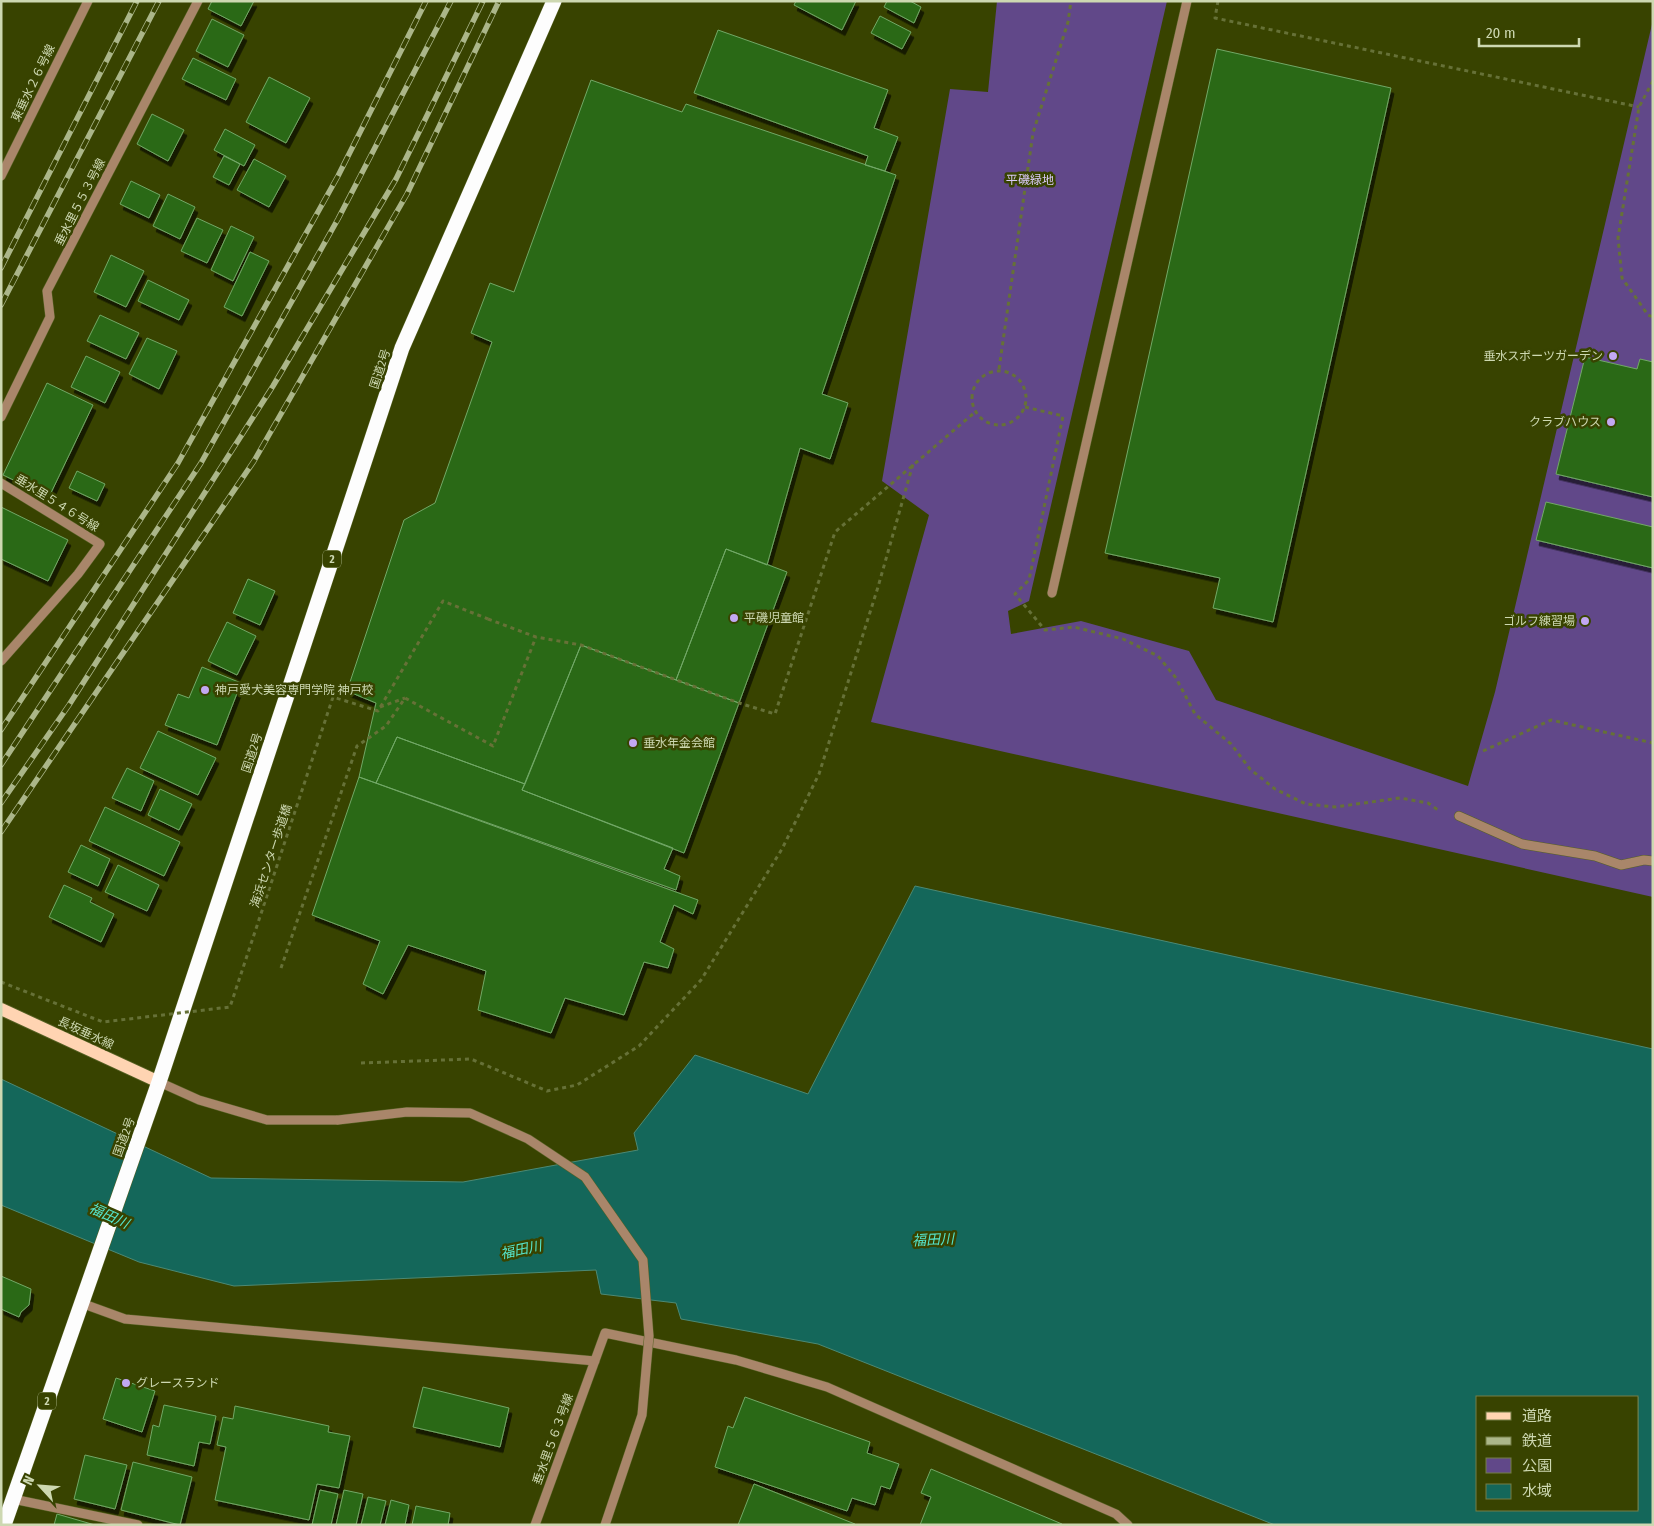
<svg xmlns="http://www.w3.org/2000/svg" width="1654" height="1526" font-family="'Fira Sans Condensed','Noto Sans JP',sans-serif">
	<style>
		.green { fill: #614889 }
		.water { fill: #14675a; stroke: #4c8974; fill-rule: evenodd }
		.building { fill: #296919; stroke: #72a866; filter: url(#shadow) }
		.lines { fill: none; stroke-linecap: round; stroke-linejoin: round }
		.minor-casing { stroke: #566123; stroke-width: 10 }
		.major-casing { stroke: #566123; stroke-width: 14 }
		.highway-casing { stroke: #566123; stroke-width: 16 }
		.path { stroke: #667137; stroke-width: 3; stroke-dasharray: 4 4; stroke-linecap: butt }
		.minor { stroke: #a9866a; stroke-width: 9 }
		.major { stroke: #ffd4b2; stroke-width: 12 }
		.highway { stroke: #fdfdfd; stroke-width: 15 }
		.rail-casing { stroke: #abb689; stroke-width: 5.5 }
		.rail { stroke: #384300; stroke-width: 4; stroke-dasharray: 11; stroke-linecap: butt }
		.minor-bridge-casing { stroke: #566123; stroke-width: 10; stroke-linecap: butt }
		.path-bridge { stroke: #667137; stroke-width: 3; stroke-dasharray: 4 4; stroke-linecap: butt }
		.minor-bridge { stroke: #a9866a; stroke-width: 9 }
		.poi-dot { fill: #c2a8f2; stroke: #384300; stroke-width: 2 }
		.labels { text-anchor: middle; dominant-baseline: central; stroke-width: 5; stroke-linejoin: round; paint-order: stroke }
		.shield { fill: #384300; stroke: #a0ab7c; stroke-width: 1 }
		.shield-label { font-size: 11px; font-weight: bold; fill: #cdd8b1 }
		.street-label { font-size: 12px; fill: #cdd8b1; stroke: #384300 }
		.park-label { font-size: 12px; fill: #dacbf8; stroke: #384300 }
		.poi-label { font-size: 12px; fill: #cdd8b1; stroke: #384300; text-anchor: start }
		.water-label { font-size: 14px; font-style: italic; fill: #55e5cd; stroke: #384300 }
	</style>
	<defs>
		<filter id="shadow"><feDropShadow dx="3" dy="5.5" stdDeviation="0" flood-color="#0009"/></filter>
	</defs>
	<rect width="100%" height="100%" fill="#384300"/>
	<path class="green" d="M997,1H1167L1029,601L1008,611L1011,634L1081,621L1189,651L1216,700L1468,786L1495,692L1653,20V897L871,722L929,515L882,481L950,89L988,92Z"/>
	<path class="water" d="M915,886L1653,1049V1525H1275L818,1344L681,1319L676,1303L601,1294L596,1270L234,1286L139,1262L1,1205V1079L211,1178L463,1182L638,1150L634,1133L695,1055L808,1094ZM1478,1397H1638V1510H1478Z"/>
	<path class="building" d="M212,1H254L241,26L208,9Z
		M796,1H856L842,30L794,5Z
		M887,1H910L921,7L914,23L884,7Z
		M880,16L911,32L902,49L871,33Z
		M212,19L244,35L228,67L196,51Z
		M718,30L888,90L874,128L898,137L885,171L865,165L868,156L694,93Z
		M1217,49L1391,88L1273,622L1213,608L1220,578L1105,553Z
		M193,58L236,79L226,100L182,79Z
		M269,77L310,98L286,143L246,122Z
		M591,80L682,112L686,104L896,175L822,394L848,403L830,459L800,448L767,565L726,549L676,680L581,645L525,784L397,737L376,783L359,777L376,703L347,691L404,520L435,503L492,342L471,333L490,283L514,292Z
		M152,114L184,130L168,161L137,144Z
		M225,129L255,145L244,166L214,150Z
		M224,156L240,164L229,185L213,177Z
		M254,159L286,176L269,207L237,190Z
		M131,181L160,195L149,218L120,204Z
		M168,194L195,207L180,239L153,226Z
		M197,218L223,230L207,263L181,251Z
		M231,226L254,237L233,281L211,270Z
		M250,252L269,261L242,316L224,307Z
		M111,255L144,271L126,307L94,292Z
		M148,280L189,300L179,320L138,301Z
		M100,315L139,333L126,359L87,341Z
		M147,338L177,351L159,389L129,374Z
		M86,356L120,372L105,403L71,387Z
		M1585,357L1637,369L1640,359L1653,362V497L1556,474Z
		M47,383L93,405L49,497L3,475Z
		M77,471L105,484L97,501L69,488Z
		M1546,502L1653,527V568L1536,540Z
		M1,507L68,540L48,581L1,559Z
		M726,549L787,572L739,703L676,680Z
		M248,579L275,591L260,625L233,613Z
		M227,622L256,636L237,675L208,661Z
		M581,645L739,703L684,853L522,790Z
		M202,667L241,683L217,745L165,725L178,694L189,698Z
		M158,731L216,758L198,795L140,768Z
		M397,737L525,784L522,790L673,848L664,869L680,876L676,890L376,783Z
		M127,768L154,781L141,811L112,798Z
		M359,777L698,900L693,914L674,905L660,942L674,949L668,968L644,962L624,1015L565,998L551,1033L478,1010L486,971L408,945L383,994L363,984L380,941L312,915Z
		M160,789L192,804L179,830L148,815Z
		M105,807L180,842L164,876L89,841Z
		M81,845L110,859L98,886L68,872Z
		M118,865L159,885L147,911L105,892Z
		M64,885L92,898L90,902L114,914L101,942L49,917Z
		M1,1276L31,1289L29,1305L21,1312L19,1317L1,1309Z
		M116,1378L155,1391L142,1432L103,1419Z
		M423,1387L509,1408L500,1447L413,1427Z
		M745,1397L870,1442L867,1453L899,1464L890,1489L881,1486L875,1505L852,1498L847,1511L715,1467L728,1426L733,1428Z
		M164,1405L216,1416L210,1444L199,1442L194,1466L147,1455L153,1425L159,1427Z
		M235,1406L329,1426L328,1432L350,1436L339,1488L317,1484L309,1520L215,1500L226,1447L217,1445L223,1417L233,1419Z
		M85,1455L127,1465L115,1509L74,1499Z
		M133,1462L192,1477L180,1525L121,1510Z
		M931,1469L1062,1524L1061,1525H920L931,1497L921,1493Z
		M754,1484L855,1524V1525H738Z
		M320,1490L338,1494L331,1525H312Z
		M344,1490L363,1494L356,1525H336Z
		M368,1497L386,1501L380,1525H361Z
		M391,1500L409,1505L405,1525H385Z
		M416,1506L450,1513L448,1525H412Z
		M57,1514L95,1525H54Z"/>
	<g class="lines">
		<g class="minor-casing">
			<path id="minor" d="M1,176L88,1
				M1,417L50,317L47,291L198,1
				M1,483L100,544L78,574L1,661
				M1052,593L1187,1
				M1459,816L1522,844L1595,856L1621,865L1644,860L1653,861
				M159,1082L199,1100L267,1120H338
				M81,1303L125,1319L595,1361
				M13,1499L138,1525
				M535,1525L605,1333L736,1360L827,1387L1116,1514L1128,1525"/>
		</g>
		<g class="major-casing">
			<path id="major" d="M1,1009L159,1082"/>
		</g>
		<g class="highway-casing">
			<path id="highway" d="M4,1525L159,1082L402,348L554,1"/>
		</g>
		<path class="path" d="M1218,1L1215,18L1639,107
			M1653,81L1639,107L1618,238L1622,278L1648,315L1653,317
			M999,369L1033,133L1068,22L1071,1
			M972 398a27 27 0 1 1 54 0a27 27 0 1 1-54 0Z
			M1025,407L1063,416L1029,580L1015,594L1045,630L1074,627L1123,639L1158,656L1176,678L1195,714L1231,744L1250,769L1275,789L1306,804L1335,807L1400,798L1428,803L1438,810
			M488,619L536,637L581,645L739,703L775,714L835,532L974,413
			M380,707L405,698
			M1483,751L1551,720L1653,743
			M281,968L357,746L386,726L405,698L493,746L536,637
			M361,1063L471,1059L547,1091L577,1085L639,1046L701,980L782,849L819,774L878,587L913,464"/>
		<use href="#minor" class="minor"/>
		<use href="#major" class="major"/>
		<use href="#highway" class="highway"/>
		<g class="rail-casing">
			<path id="rail" d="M1,268L137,1
				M1,305L159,1
				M1,730L178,463L338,176L426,1
				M1,765L201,463L338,219L451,1
				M1,803L69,705L273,386L396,179L483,1
				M1,832L254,461L407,194L499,1"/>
		</g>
		<use href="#rail" class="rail"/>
		<g class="minor-bridge-casing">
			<path id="minor-bridge" d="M338,1120L407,1112L470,1113L528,1139L585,1177L643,1260L649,1336L642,1415L605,1525"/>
		</g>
		<path class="path-bridge" d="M1,982L103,1022L230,1007L333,697L378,711L443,601L488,619"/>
		<use href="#minor-bridge" class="minor-bridge"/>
	</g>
	<g class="poi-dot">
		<circle cx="1613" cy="356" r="5"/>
		<circle cx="1611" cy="422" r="5"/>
		<circle cx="734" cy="618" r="5"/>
		<circle cx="1585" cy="621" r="5"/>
		<circle cx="205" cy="690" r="5"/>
		<circle cx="633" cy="743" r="5"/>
		<circle cx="126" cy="1383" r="5"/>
	</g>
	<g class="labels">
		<g class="shield">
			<rect x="323" y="550.5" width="18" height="17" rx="4"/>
			<rect x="38" y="1392.5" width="18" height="17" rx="4"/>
		</g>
		<g class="shield-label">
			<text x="332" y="559">2</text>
			<text x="47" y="1401">2</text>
		</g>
		<g class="street-label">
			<text transform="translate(33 83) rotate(-64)">東垂水２６号線</text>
			<text transform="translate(80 202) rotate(-63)">垂水里５５３号線</text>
			<text transform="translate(380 369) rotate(-72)">国道2号</text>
			<text transform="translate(57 503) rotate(32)">垂水里５４６号線</text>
			<text transform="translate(252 753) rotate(-72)">国道2号</text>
			<text transform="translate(271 856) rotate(-72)">海浜センター歩道橋</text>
			<text transform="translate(86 1033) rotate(25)">長坂垂水線</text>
			<text transform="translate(124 1137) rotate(-70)">国道2号</text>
			<text transform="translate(553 1439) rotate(-70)">垂水里５６３号線</text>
		</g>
		<g class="park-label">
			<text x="1030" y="180">平磯緑地</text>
		</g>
		<g class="poi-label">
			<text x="1603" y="356" text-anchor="end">垂水スポーツガーデン</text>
			<text x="1601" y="422" text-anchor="end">クラブハウス</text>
			<text x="744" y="618">平磯児童館</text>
			<text x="1575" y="621" text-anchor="end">ゴルフ練習場</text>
			<text x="215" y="690">神戸愛犬美容専門学院 神戸校</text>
			<text x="643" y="743">垂水年金会館</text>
			<text x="136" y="1383">グレースランド</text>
		</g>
		<g class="water-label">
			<text transform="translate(109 1216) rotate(24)">福田川</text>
			<text transform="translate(933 1240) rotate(-3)">福田川</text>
			<text transform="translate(521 1250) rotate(-12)">福田川</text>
		</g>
	</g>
	<rect width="1654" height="1526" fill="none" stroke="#cdd8b1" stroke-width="5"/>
	<rect x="1476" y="1396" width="162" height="115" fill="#384300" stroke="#747f47"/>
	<rect x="1486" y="1412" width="25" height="8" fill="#ffd4b2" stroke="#747f47"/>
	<text x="1522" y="1421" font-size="15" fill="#cdd8b1">道路</text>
	<rect x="1486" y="1437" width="25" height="8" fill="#abb689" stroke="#747f47"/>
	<text x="1522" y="1446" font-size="15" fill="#cdd8b1">鉄道</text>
	<rect x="1486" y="1458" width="25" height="15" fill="#614889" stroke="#747f47"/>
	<text x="1522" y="1471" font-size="15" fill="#cdd8b1">公園</text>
	<rect x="1486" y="1484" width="25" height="15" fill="#14675a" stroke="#747f47"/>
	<text x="1522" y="1496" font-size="15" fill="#cdd8b1">水域</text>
	<g transform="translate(40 1486) rotate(296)" stroke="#384300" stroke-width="4" paint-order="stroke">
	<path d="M0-4L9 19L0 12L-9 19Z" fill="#cdd8b1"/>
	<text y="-8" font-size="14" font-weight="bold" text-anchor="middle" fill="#cdd8b1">N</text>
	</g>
	<path d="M1479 38v8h100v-8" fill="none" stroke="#cdd8b1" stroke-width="2.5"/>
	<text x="1486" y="38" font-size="15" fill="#cdd8b1" stroke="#384300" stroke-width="4" paint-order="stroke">20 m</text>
</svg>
